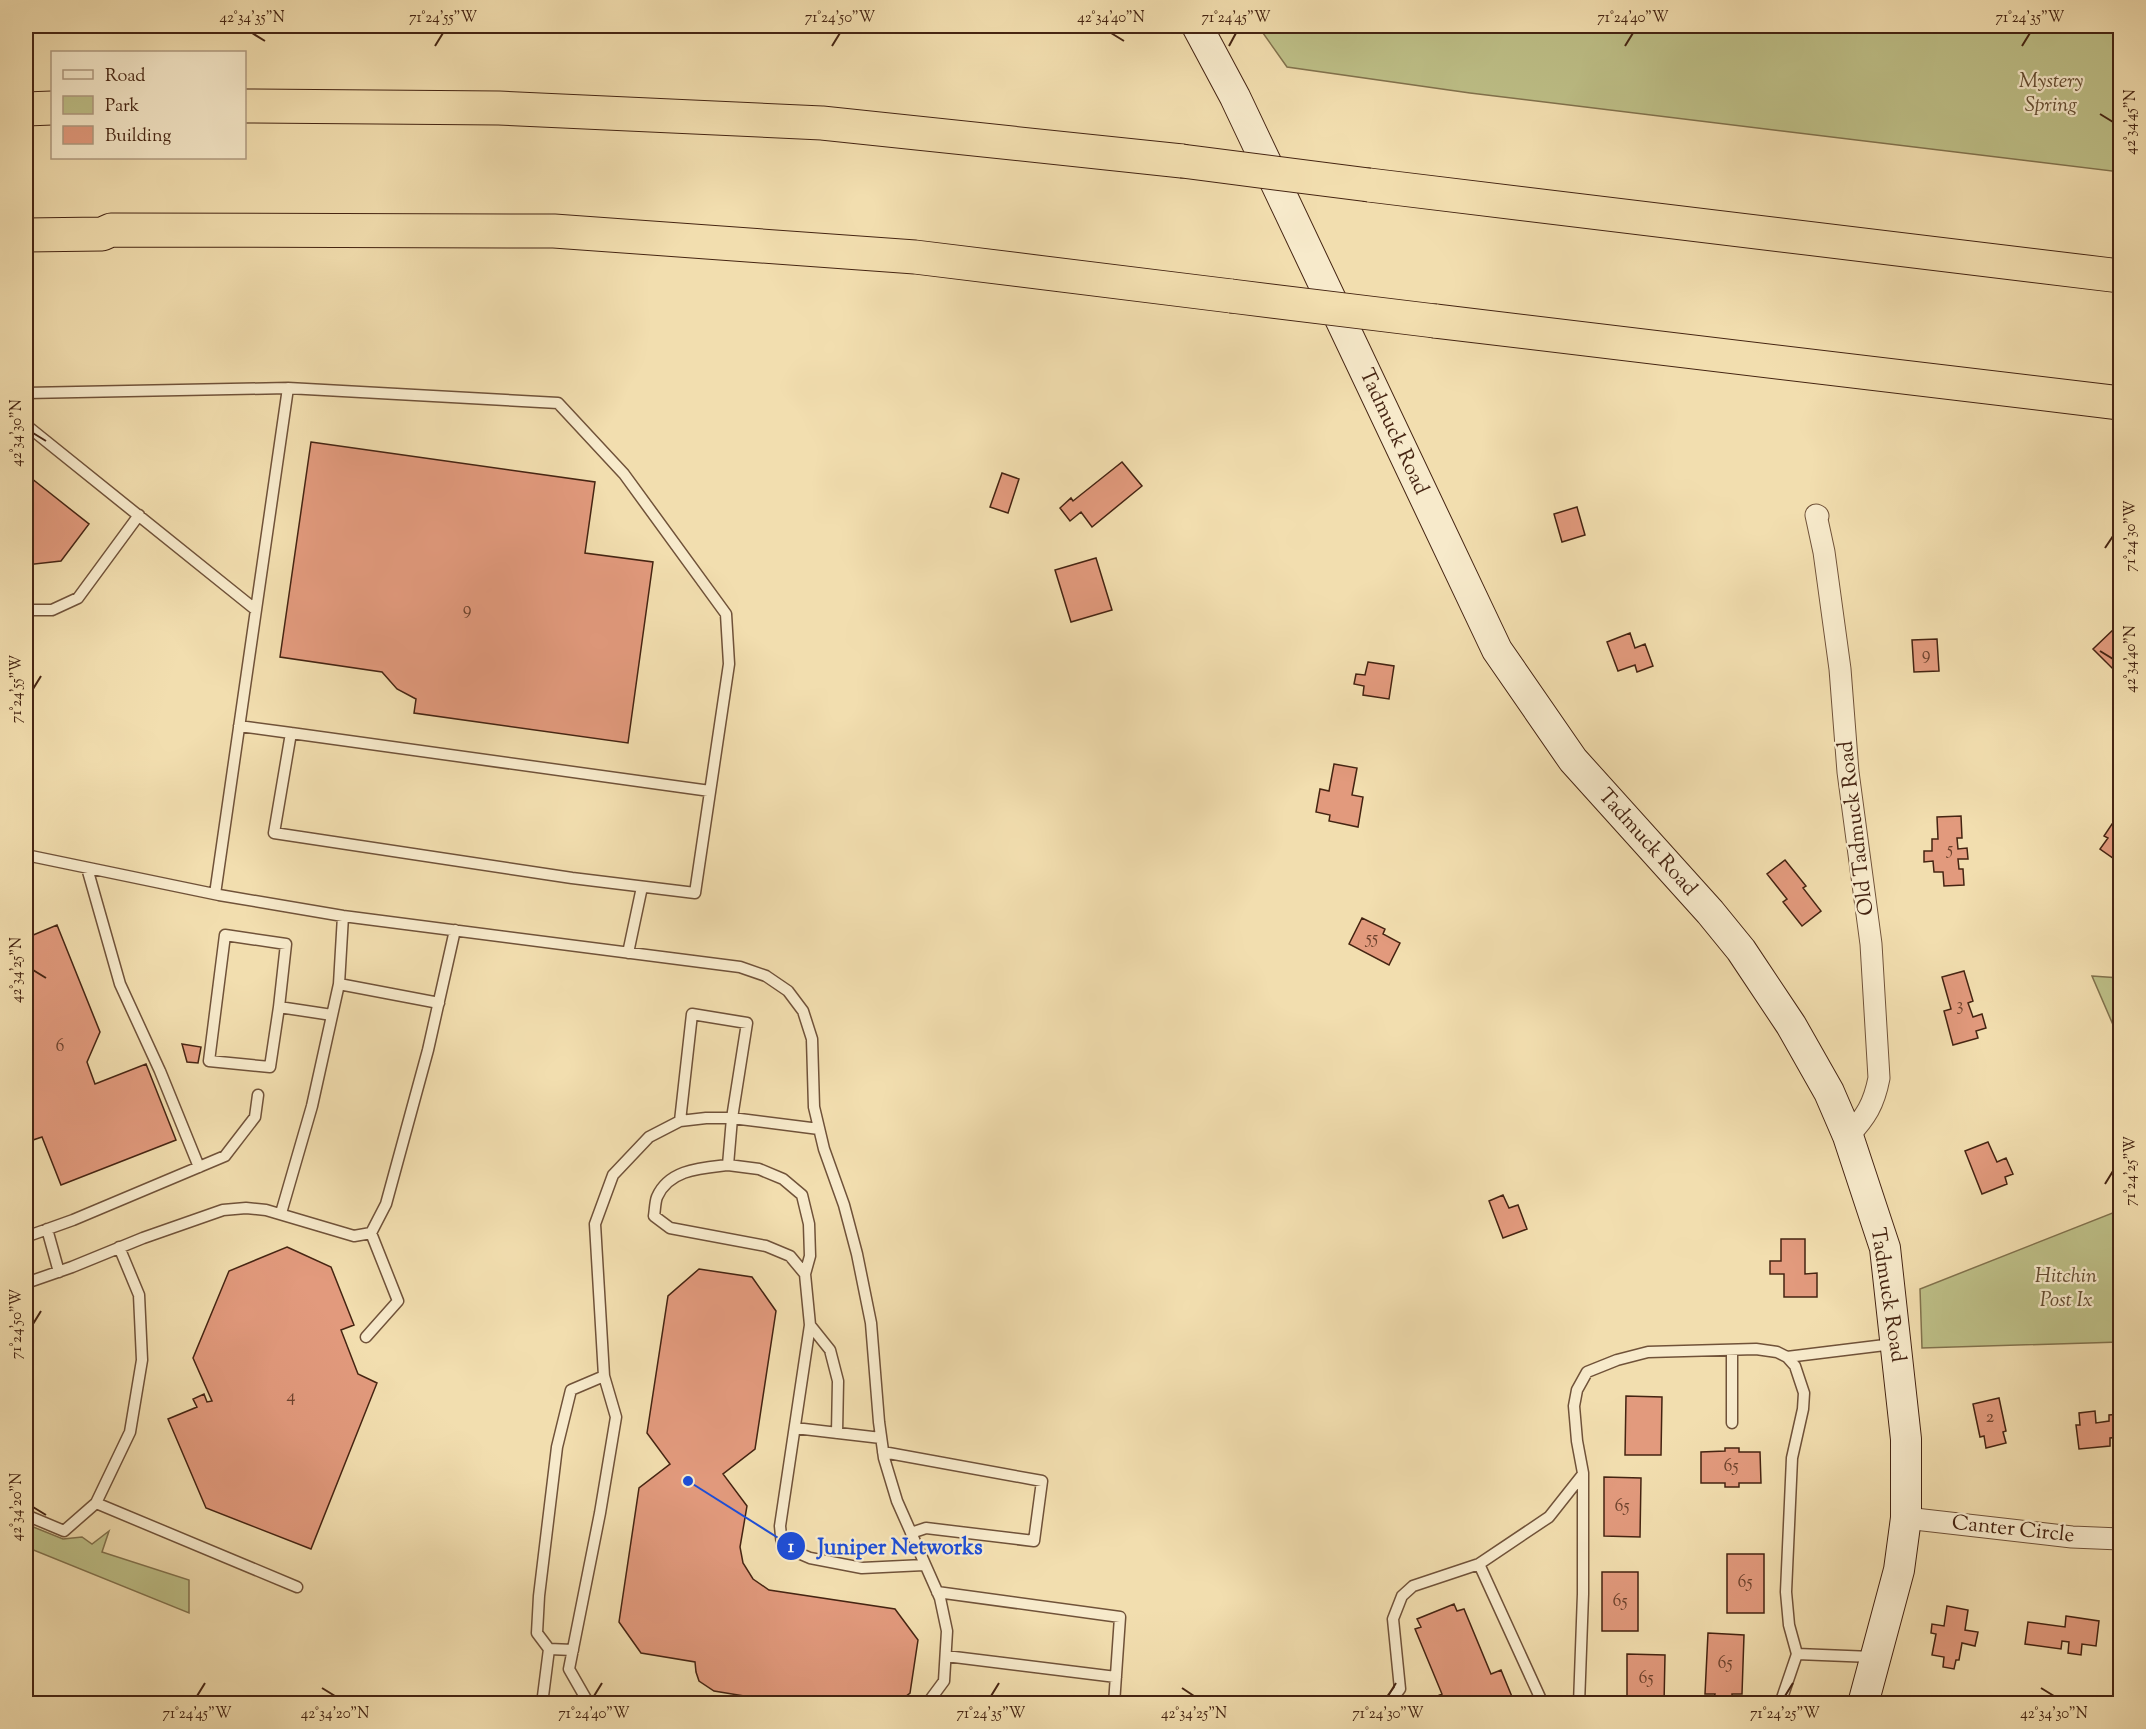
<svg xmlns="http://www.w3.org/2000/svg" width="2146" height="1729" font-family="'Sorts Mill Goudy',serif">
	<style>
		.green { fill: #bec088; stroke: #82724d; stroke-width: 1.5 }
		.building { fill: #e29a7d; stroke: #452412; stroke-width: 1.5 }
		.lines { fill: none; stroke-linecap: round; stroke-linejoin: round }
		.lane-casing { stroke: #705239; stroke-width: 13 }
		.street-casing { stroke: #705239; stroke-width: 23 }
		.secondary-casing { stroke: #452412; stroke-width: 32 }
		.highway-casing { stroke: #452412; stroke-width: 35 }
		.lane { stroke: #f7eacb; stroke-width: 10 }
		.street { stroke: #f7eacb; stroke-width: 21 }
		.secondary { stroke: #f7eacb; stroke-width: 30 }
		.highway { stroke: #f2deaf; stroke-width: 33 }
		.highway-bridge-casing { stroke: #452412; stroke-width: 35; stroke-linecap: butt }
		.highway-bridge { stroke: #f2deaf; stroke-width: 33 }
		.ticks { fill: none; stroke: #452412; stroke-width: 2 }
		.labels { text-anchor: middle; dominant-baseline: central; stroke-width: 4.5; stroke-linejoin: round; paint-order: stroke }
		.number-label { font-size: 18px; fill: #6c422d }
		.park-label { font-size: 21px; font-style: italic; fill: #634b30; stroke: #f7eacb }
		.street-label { font-size: 21px; fill: #452412; stroke: #f7eacb }
		.leader { fill: none; stroke: #1d4ed8; stroke-width: 2 }
		.callout-dot { fill: #1d4ed8; stroke: #f7eacb; stroke-width: 2 }
		.mark-label { font-size: 18px; text-anchor: middle; font-weight: bold; fill: #fff }
		.callout-label { font-size: 22px; text-anchor: middle; font-weight: bold; fill: #1d4ed8; stroke: #f7eacb; stroke-width: 4.5; stroke-linejoin: round; paint-order: stroke }
		.neatline { fill: none; stroke: #452412; stroke-width: 2 }
		.ticks-label { font-size: 15px; text-anchor: middle; fill: #452412 }
	</style>
	<rect width="100%" height="100%" fill="#f2deaf"/>
	<filter id="stains"><feTurbulence type="fractalNoise" baseFrequency=".00333" numOctaves="4"/><feColorMatrix values="0 0 0 0 .2 0 0 0 0 .09 0 0 0 0 .02 0 0 0 .5 -.17"/></filter>
	<radialGradient id="worn" r=".72"><stop offset=".6" stop-color="#630" stop-opacity="0"/><stop offset="1" stop-color="#630" stop-opacity=".3"/></radialGradient>
	<path class="green" d="M1258,26H2120V172L1470,93L1287,67Z
		M2092,976L2120,978V1041Z
		M2120,1210V1342L1922,1348L1920,1289Z
		M26,1524L63,1539L82,1537L92,1544L109,1531L102,1552L189,1580V1613L26,1547Z"/>
	<path class="building" d="M311,442L595,482L585,553L653,562L628,743L414,713L416,699L397,689L382,672L280,657Z
		M1122,462L1142,486L1092,527L1081,512L1070,521L1060,508L1071,498L1073,501Z
		M1002,473L1019,479L1008,513L990,507Z
		M26,474L89,524L61,561L26,565Z
		M1577,507L1585,535L1562,542L1554,514Z
		M1096,558L1112,610L1071,622L1055,570Z
		M2116,627L2118,629L2120,627V665L2117,662L2112,668L2093,649Z
		M1630,633L1635,648L1645,644L1653,666L1637,672L1635,665L1618,671L1607,642Z
		M1937,639L1939,671L1914,672L1912,640Z
		M1368,662L1394,666L1389,699L1363,695L1364,686L1354,684L1356,674L1365,675Z
		M1334,764L1357,768L1352,795L1363,797L1358,827L1329,821L1330,815L1316,812L1320,789L1329,791Z
		M1961,816L1962,838H1957L1958,849L1967,848L1968,859H1958L1959,869H1963L1964,885L1944,886L1943,872H1934L1933,861L1924,862V851H1932V839H1938L1937,817Z
		M2120,819V863L2100,849L2108,838L2104,836L2112,824L2115,826Z
		M1785,860L1806,886L1803,888L1821,911L1802,926L1783,902L1787,899L1767,874Z
		M1362,918L1385,929L1383,934L1400,943L1389,965L1349,944Z
		M57,925L100,1032L87,1062L95,1084L146,1064L176,1140L61,1185L42,1137L33,1140L26,1121V938Z
		M1964,971L1973,1001L1968,1003L1973,1017L1982,1014L1986,1028L1976,1031L1978,1038L1953,1045L1944,1011L1951,1009L1942,977Z
		M182,1044L201,1047L198,1063L187,1062Z
		M1988,1142L1997,1162L2006,1158L2013,1174L2005,1177L2007,1184L1982,1194L1965,1151Z
		M1503,1195L1509,1208L1518,1205L1527,1229L1503,1238L1489,1201Z
		M1781,1239H1805V1274L1817,1273V1297H1784V1274H1770V1261H1781Z
		M287,1247L331,1267L354,1325L341,1330L358,1374L377,1383L311,1549L206,1508L168,1419L197,1407L193,1399L204,1394L207,1402L212,1401L193,1358L229,1271Z
		M699,1269L752,1277L776,1311L755,1449L723,1474L747,1506L740,1547L743,1563L753,1579L769,1590L895,1609L918,1640L910,1693L896,1704H793L714,1691L699,1681L696,1672L695,1662L641,1653L619,1622L639,1488L670,1464L647,1433L668,1296Z
		M1626,1396L1662,1397L1661,1455H1625Z
		M1999,1398L2006,1431L2003,1432L2006,1443L1986,1448L1984,1436L1980,1437L1973,1404Z
		M2095,1411L2096,1423L2109,1421V1415L2120,1414V1437L2110,1438V1446L2079,1449L2076,1425H2080L2079,1413Z
		M1725,1448H1739V1452H1760L1761,1483H1739V1487H1725V1483H1701V1452L1725,1451Z
		M1604,1477L1641,1478L1640,1537L1604,1536Z
		M1727,1554H1764V1613H1727Z
		M1602,1572H1638V1631H1602Z
		M1454,1604L1457,1611L1464,1609L1491,1674L1501,1670L1515,1704H1420L1442,1694L1415,1629L1421,1627L1417,1619Z
		M1947,1606L1968,1610L1965,1630L1978,1632L1975,1646L1962,1643L1959,1660H1956L1954,1669L1943,1667L1944,1657L1932,1655L1936,1634L1931,1633L1932,1624L1944,1626Z
		M2066,1616L2099,1621L2096,1646L2082,1644L2081,1655L2068,1653L2069,1642L2062,1641L2061,1649L2025,1644L2028,1622L2065,1627Z
		M1708,1633L1744,1635L1742,1694H1732V1701L1714,1700L1715,1694H1705Z
		M1627,1654L1665,1655L1664,1704H1627Z"/>
	<g class="lines">
		<g class="lane-casing">
			<path id="lane" d="M26,393L288,388
				M26,425L256,610
				M26,610H52L78,598L139,515
				M291,733L710,791
				M26,855L219,895L343,916L740,967L766,976L788,991L803,1011L812,1039L814,1107L824,1149L844,1205L857,1254L871,1323L879,1422L884,1458L897,1501L940,1598L947,1631L944,1681L927,1704
				M87,868L120,984L160,1071L199,1167
				M215,894L288,388L558,403L624,474L726,614L729,664L695,893L572,878L274,833L291,733L239,726
				M628,953L642,887
				M339,984L439,1003
				M279,1007L286,944L225,935L209,1061L270,1067L279,1007L332,1015
				M680,1121L692,1014L747,1023L732,1118L728,1165C702,1168 669,1169 657,1197C655,1202 655,1210 654,1216L670,1228L766,1246L790,1256L805,1274L810,1325L780,1526L782,1546L810,1558L862,1568L924,1565
				M728,1165L759,1169L783,1179L802,1195L809,1224L810,1256L805,1274
				M281,1213L312,1106L339,984L343,916
				M47,1229L59,1272
				M26,1234L31,1235L73,1220L225,1156L255,1117L258,1095
				M26,1283L72,1267L143,1238L223,1210L246,1208L266,1210L354,1236L371,1233L386,1204L428,1050L455,930
				M810,1325L830,1350L838,1381L837,1433
				M366,1337L398,1301L371,1233
				M1787,1357L1893,1344
				M1732,1423V1350
				M795,1428L881,1438
				M883,1452L1042,1481L1034,1541L926,1528L911,1533
				M96,1503L130,1432L142,1360L139,1295L119,1247
				M26,1515L64,1531L96,1503L297,1587
				M1479,1564L1543,1704
				M937,1592L1120,1617L1114,1704
				M573,1650L549,1649L537,1633L539,1596L557,1447L571,1390L604,1376
				M946,1656L1116,1677
				M542,1704L549,1649
				M589,1704L569,1669L600,1513L616,1417L604,1376L595,1224L613,1175L649,1137L680,1121L706,1118H732L819,1129
				M1388,1704L1400,1689L1393,1619L1402,1596L1413,1586L1479,1564L1549,1517L1583,1474
				M1579,1704L1583,1594V1473L1577,1441L1574,1406L1577,1390L1587,1372L1617,1360L1648,1352L1756,1349L1777,1352L1787,1357L1795,1366L1804,1393L1803,1409L1792,1458L1786,1592L1789,1625L1797,1654L1872,1657
				M1780,1704L1797,1654"/>
		</g>
		<g class="street-casing">
			<path id="street" d="M1818,516L1816,515L1824,552L1840,669L1848,772L1871,944L1879,1078C1874,1104 1866,1117 1848,1136
				M1906,1518L2072,1537L2120,1539"/>
		</g>
		<g class="secondary-casing">
			<path id="secondary" d="M1197,26L1235,97L1497,650L1573,760L1710,912L1741,950L1791,1025L1829,1092L1848,1136L1885,1248L1906,1439V1518L1899,1570L1863,1704"/>
		</g>
		<g class="highway-casing">
			<path id="highway" d="M244,106L499,108L822,123L1182,161
				M26,109L52,108
				M1369,185L2120,276
				M26,235L102,234L111,230L554,231L915,257L1231,296
				M1435,321L2120,403"/>
		</g>
		<use href="#lane" class="lane"/>
		<use href="#street" class="street"/>
		<use href="#secondary" class="secondary"/>
		<use href="#highway" class="highway"/>
		<g class="highway-bridge-casing">
			<path id="highway-bridge" d="M1182,161L1369,185
				M1231,296L1435,321"/>
		</g>
		<use href="#highway-bridge" class="highway-bridge"/>
	</g>
	<path class="ticks" d="M252,33L265,41M1111,33L1124,41M435,46L443,33M832,46L840,33M1229,46L1236,33M1625,46L1633,33M2022,46L2030,33M2100,114L2113,122M33,433L46,441M2105,548L2113,536M2100,651L2113,659M33,689L41,676M33,970L46,978M2105,1184L2113,1171M33,1324L41,1311M33,1507L46,1515M322,1688L335,1696M1182,1688L1194,1696M2041,1688L2054,1696M197,1696L205,1683M594,1696L602,1683M991,1696L999,1683M1388,1696L1396,1683M1785,1696L1793,1683"/>
	<g class="labels">
		<g class="number-label">
			<text x="467" y="610">9</text>
			<text x="1926" y="655">9</text>
			<text x="1950" y="850">5</text>
			<text x="1372" y="939">55</text>
			<text x="1960" y="1006">3</text>
			<text x="60" y="1047">6</text>
			<text x="291" y="1397">4</text>
			<text x="1990" y="1418">2</text>
			<text x="1731" y="1467">65</text>
			<text x="1622" y="1507">65</text>
			<text x="1745" y="1583">65</text>
			<text x="1620" y="1602">65</text>
			<text x="1725" y="1664">65</text>
			<text x="1646" y="1679">65</text>
		</g>
		<g class="park-label">
			<text x="2051" y="82">Mystery<tspan x="2051" dy="24">Spring</tspan></text>
			<text x="2066" y="1277">Hitchin<tspan x="2066" dy="24">Post Ix</tspan></text>
		</g>
		<g class="street-label">
			<text transform="translate(1393 432) rotate(65)">Tadmuck Road</text>
			<text transform="translate(1857 828) rotate(-97)">Old Tadmuck Road</text>
			<text transform="translate(1647 843) rotate(48)">Tadmuck Road</text>
			<text transform="translate(1887 1295) rotate(81)">Tadmuck Road</text>
			<text transform="translate(2013 1530) rotate(6)">Canter Circle</text>
		</g>
	</g>
	<path class="leader" d="M688 1481L791 1546"/>
	<g class="callout-dot">
		<circle cx="688" cy="1481" r="6"/>
		<circle cx="791" cy="1546" r="15"/>
	</g>
	<g class="mark-label">
		<text x="791" y="1552">1</text>
	</g>
	<g class="callout-label">
		<text x="900" y="1554">Juniper Networks</text>
	</g>
	<rect width="2146" height="1729" fill="none" stroke="#f2deaf" stroke-width="66"/>
	<rect x="51" y="51" width="195" height="108" fill="#f7eacb" stroke="#b09b81" stroke-width="1.5"/>
	<rect x="63" y="70" width="30" height="9" fill="#f7eacb" stroke="#b09b81" stroke-width="1.5"/>
	<text x="105" y="81" font-size="18" fill="#452412">Road</text>
	<rect x="63" y="96" width="30" height="18" fill="#bec088" stroke="#b09b81" stroke-width="1.5"/>
	<text x="105" y="111" font-size="18" fill="#452412">Park</text>
	<rect x="63" y="126" width="30" height="18" fill="#e29a7d" stroke="#b09b81" stroke-width="1.5"/>
	<text x="105" y="141" font-size="18" fill="#452412">Building</text>
	<rect x="33" y="33" width="2080" height="1663" class="neatline"/>
	<g class="ticks-label">
		<text x="252" y="22">42°34'35"N</text>
		<text x="443" y="22">71°24'55"W</text>
		<text x="840" y="22">71°24'50"W</text>
		<text x="1111" y="22">42°34'40"N</text>
		<text x="1236" y="22">71°24'45"W</text>
		<text x="1633" y="22">71°24'40"W</text>
		<text x="2030" y="22">71°24'35"W</text>
		<text transform="translate(2130 122) rotate(-90)" y="5">42°34'45"N</text>
		<text transform="translate(16 433) rotate(-90)" y="5">42°34'30"N</text>
		<text transform="translate(2130 536) rotate(-90)" y="5">71°24'30"W</text>
		<text transform="translate(2130 659) rotate(-90)" y="5">42°34'40"N</text>
		<text transform="translate(16 689) rotate(-90)" y="5">71°24'55"W</text>
		<text transform="translate(16 970) rotate(-90)" y="5">42°34'25"N</text>
		<text transform="translate(2130 1171) rotate(-90)" y="5">71°24'25"W</text>
		<text transform="translate(16 1324) rotate(-90)" y="5">71°24'50"W</text>
		<text transform="translate(16 1507) rotate(-90)" y="5">42°34'20"N</text>
		<text x="197" y="1718">71°24'45"W</text>
		<text x="335" y="1718">42°34'20"N</text>
		<text x="594" y="1718">71°24'40"W</text>
		<text x="991" y="1718">71°24'35"W</text>
		<text x="1194" y="1718">42°34'25"N</text>
		<text x="1388" y="1718">71°24'30"W</text>
		<text x="1785" y="1718">71°24'25"W</text>
		<text x="2054" y="1718">42°34'30"N</text>
	</g>
	<rect width="100%" height="100%" filter="url(#stains)"/>
	<rect width="100%" height="100%" fill="url(#worn)"/>
</svg>
